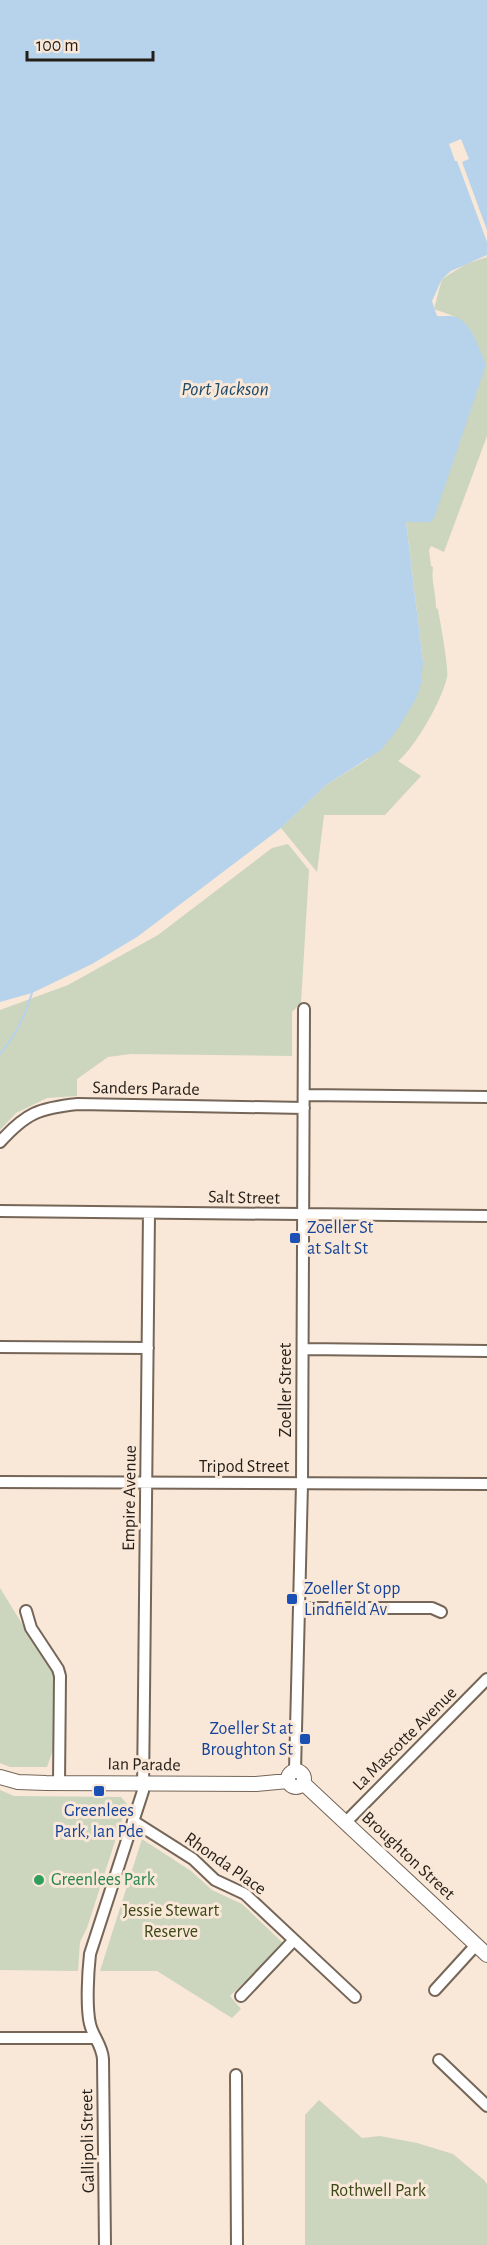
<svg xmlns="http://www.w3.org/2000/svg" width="487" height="2245" font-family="'Alegreya Sans',sans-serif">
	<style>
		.green { fill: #ccd5bd }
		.water { fill: #b6d3eb }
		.pier { fill: #f9e7d7 }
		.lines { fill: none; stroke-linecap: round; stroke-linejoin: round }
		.stream { stroke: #b6d3eb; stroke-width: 2 }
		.street-casing { stroke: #756658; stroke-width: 14 }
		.secondary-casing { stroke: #756658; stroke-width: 16 }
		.street { stroke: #fff; stroke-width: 10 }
		.secondary { stroke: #fff; stroke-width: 14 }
		.transit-dot { fill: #1a4fb4; stroke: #f9e7d7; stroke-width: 2 }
		.leisure-dot { fill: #2e9e5b; stroke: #f9e7d7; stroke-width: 2 }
		.labels { text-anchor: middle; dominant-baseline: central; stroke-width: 6; stroke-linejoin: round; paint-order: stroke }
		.street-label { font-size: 18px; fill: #241e18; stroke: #f9e7d7 }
		.transit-label { font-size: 18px; fill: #164399; stroke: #f9e7d7; text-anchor: start }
		.leisure-label { font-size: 18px; fill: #27864d; stroke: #f9e7d7; text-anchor: start }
		.park-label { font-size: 18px; fill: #3b4917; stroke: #f9e7d7 }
		.water-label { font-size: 20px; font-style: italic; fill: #1c4b6c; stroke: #f9e7d7 }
	</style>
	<rect width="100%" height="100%" fill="#f9e7d7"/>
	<path class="green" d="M487,257V436L444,552L431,546L429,550L431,566L433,567C431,582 436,592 436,608L438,609C440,622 449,667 447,677C443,698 415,748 398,761L421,776L385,815H324L317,872L281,828L326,785L368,759L423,662L406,521L426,522L456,317L434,309L442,279L466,264Z
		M288,844L309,870L301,1003L292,1012V1056L131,1054L108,1057L77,1079V1096L47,1098L16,1113L0,1130V1010L68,985L158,935L272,848Z
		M0,1588L35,1645L56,1674L53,1750L47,1767H10L0,1763Z
		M0,1790L14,1796L121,1797L127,1804L87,1928L80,1942L78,1971L0,1970Z
		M142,1839L191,1871L212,1890L242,1904L284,1944L230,1996L241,2009L232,2018L157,1971H100Z
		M319,2100L362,2138L380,2136L417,2143L453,2154L484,2180L487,2184V2245H305V2115Z"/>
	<path class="water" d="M0,0H487V255L451,271L442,279L432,301L437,316C443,317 450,315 456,317C472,323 480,351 486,365L434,518L430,522H406L423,662L421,683L417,697L397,730L381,750L326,785L281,828L137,937L92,964L32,993L0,1002Z"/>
	<path class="pier" d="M461,139L469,159L462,162L487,230V242L457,161H455L449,144Z"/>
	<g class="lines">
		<path class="stream" d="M0,1054C16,1035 25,1017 32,993"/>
		<g class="street-casing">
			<path id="street" d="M304,1095L487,1097
				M0,1142C26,1113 39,1108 78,1104L304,1108
				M0,1211L487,1216
				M0,1347L148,1348
				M303,1349L487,1351
				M0,1482L487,1484
				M299,1608H432L441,1612
				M26,1611L31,1628L58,1669L60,1676L59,1783
				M295,1771L302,1484L304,1009
				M133,1821L193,1859L215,1880L245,1894L355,1997
				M346,1822L487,1679
				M435,1990L476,1945
				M241,1996L294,1940
				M0,2038H95
				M439,2060L487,2106
				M236,2075L237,2245
				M105,2245L103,2059C102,2045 93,2037 90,2024C86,2007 88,1972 90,1954L143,1791L149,1213"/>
		</g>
		<g class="secondary-casing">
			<path id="secondary" d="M288 1779a8 8 0 1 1 16 0a8 8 0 1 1-16 0Z
				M0,1777L18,1782L46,1783L256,1784L288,1781
				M303,1783L487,1955"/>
		</g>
		<use href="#street" class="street"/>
		<use href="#secondary" class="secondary"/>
	</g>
	<g class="transit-dot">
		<rect x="289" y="1232" width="12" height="12" rx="3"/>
		<rect x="286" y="1593" width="12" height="12" rx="3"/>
		<rect x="299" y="1733" width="12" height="12" rx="3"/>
		<rect x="93" y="1785" width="12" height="12" rx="3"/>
	</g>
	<circle class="leisure-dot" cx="39" cy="1880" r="6"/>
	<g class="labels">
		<g class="street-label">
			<text transform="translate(146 1089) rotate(1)">Sanders Parade</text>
			<text transform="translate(244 1198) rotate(1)">Salt Street</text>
			<text transform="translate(286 1390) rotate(-90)">Zoeller Street</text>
			<text x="244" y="1467">Tripod Street</text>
			<text transform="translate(130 1498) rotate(-89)">Empire Avenue</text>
			<text transform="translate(405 1739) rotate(-45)">La Mascotte Avenue</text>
			<text transform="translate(144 1765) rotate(1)">Ian Parade</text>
			<text transform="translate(408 1856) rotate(43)">Broughton Street</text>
			<text transform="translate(225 1864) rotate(35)">Rhonda Place</text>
			<text transform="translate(88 2141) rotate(-91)">Gallipoli Street</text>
		</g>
		<g class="transit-label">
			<text x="307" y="1228">Zoeller St<tspan x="307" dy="21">at Salt St</tspan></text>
			<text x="304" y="1589">Zoeller St opp<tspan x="304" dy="21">Lindfield Av</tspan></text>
			<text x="293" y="1729" text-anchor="end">Zoeller St at<tspan x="293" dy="21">Broughton St</tspan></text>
			<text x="99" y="1811" text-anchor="middle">Greenlees<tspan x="99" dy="21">Park, Ian Pde</tspan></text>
		</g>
		<g class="leisure-label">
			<text x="51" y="1880">Greenlees Park</text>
		</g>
		<g class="park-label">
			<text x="171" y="1911">Jessie Stewart<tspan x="171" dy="21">Reserve</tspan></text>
			<text x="378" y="2191">Rothwell Park</text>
		</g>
		<g class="water-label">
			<text x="225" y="389">Port Jackson</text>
		</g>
	</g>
	<path d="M27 51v9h126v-9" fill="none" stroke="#241e18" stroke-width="3"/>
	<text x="36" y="51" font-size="18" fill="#241e18" stroke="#f9e7d7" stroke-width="4.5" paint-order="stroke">100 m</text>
</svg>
